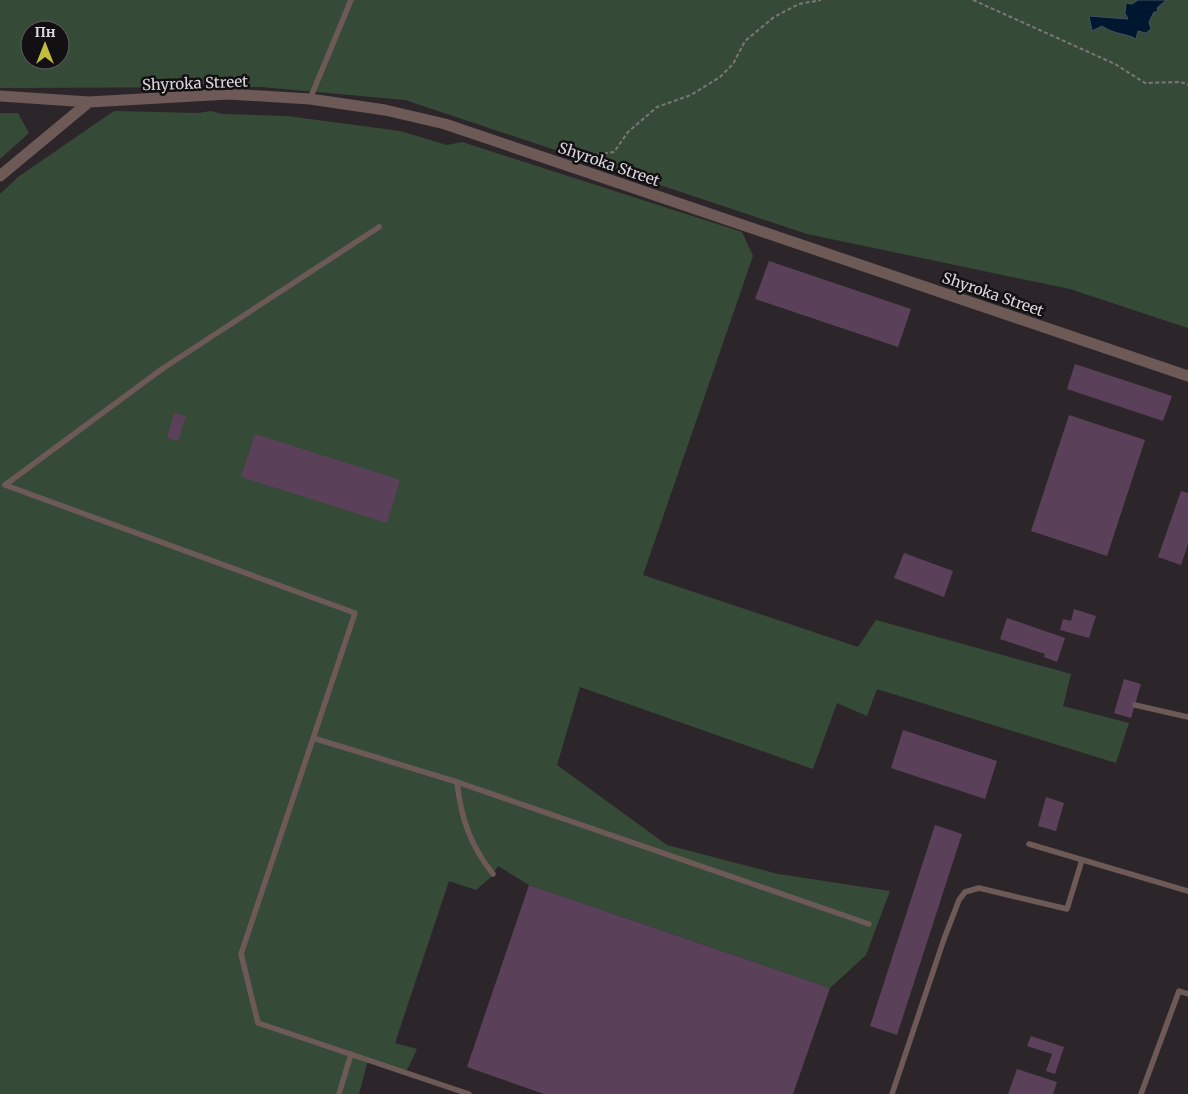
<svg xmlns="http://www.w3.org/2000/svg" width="1188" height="1094" font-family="Merriweather,serif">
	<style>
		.green { fill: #364b37; fill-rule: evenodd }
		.water { fill: #00182f; stroke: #425163 }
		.building { fill: #5b405a }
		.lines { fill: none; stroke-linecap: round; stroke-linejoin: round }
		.path { stroke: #7c767b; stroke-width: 2; stroke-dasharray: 4 2.5; stroke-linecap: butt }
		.service { stroke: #6d5a57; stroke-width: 5.5 }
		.minor { stroke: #6d5a57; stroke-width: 11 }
		.labels { text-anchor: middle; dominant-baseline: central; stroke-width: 5; stroke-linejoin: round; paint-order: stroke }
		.street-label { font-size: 15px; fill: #dbd7db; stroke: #121012 }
	</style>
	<rect width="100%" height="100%" fill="#2c262b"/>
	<path class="green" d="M0,0H1188V328L1070,289L807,234L405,100L261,87L0,88ZM30,30H60V60H30Z
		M114,111L198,113L211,111L222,114L287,116L400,131L447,145L462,142L742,232L753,256L643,575L858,647L876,620L1071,674L1063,706L1129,723L1116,763L877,689L867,716L837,703L813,769L580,687L557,765L667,845L778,874L890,891L866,955L830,988L529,885L498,866L491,877L476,890L449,881L395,1043L417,1049L406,1072L368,1060L359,1094H0V194L18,177Z
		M0,113H18L29,133L0,159Z"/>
	<path class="water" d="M1138,0H1166L1157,8L1158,12H1154L1149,22L1151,29L1146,33L1138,31L1136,39C1126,33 1115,35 1102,26L1092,31L1089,16L1128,19L1125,13L1126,3L1132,4Z"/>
	<path class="building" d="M769,261L911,309L898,347L755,299Z
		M1075,364L1172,396L1163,421L1067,389Z
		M174,413L186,416L178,441L167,438Z
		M1069,415L1145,440L1107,556L1031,531Z
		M255,434L400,480L387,523L241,477Z
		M1181,491L1188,493V544L1181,565L1158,557Z
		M904,553L953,571L944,597L894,578Z
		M1074,609L1096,616L1089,638L1060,630L1063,619L1071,621Z
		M1007,618L1065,638L1057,662L1044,657L1045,654L1000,639Z
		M1124,679L1141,684L1131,718L1114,713Z
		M903,730L997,761L985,799L891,768Z
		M1046,797L1064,803L1056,831L1038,826Z
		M935,825L962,834L897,1035L870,1026Z
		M529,885L830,988L793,1094H544L467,1067Z
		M1031,1036L1064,1047L1055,1074L1046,1071L1052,1054L1027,1046Z
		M1017,1069L1057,1082L1053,1094H1008Z"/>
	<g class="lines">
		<path class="path" d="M973,0L1115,64L1145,83L1181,82L1188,85
			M578,157L614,152L628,132L657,107L691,95L720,77L733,64L745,41L774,17L799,4L821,0"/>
		<path class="service" d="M310,99L351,0
			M379,227L162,369L5,485L355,613L241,954L258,1023L469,1094
			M1135,705L1188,717
			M313,738L457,782L869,924
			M457,782C461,818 470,845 493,874
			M1029,844L1188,891
			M339,1094L351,1054
			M892,1094L944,939L959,900L965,892L979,888L1067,909L1082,860
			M1141,1094L1179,991L1188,994"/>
		<path class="minor" d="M0,96L89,102L229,94L310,99L385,110L445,124L1188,376
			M0,176L89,102"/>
	</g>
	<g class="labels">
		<g class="street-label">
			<text transform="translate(195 83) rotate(-2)">Shyroka Street</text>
			<text transform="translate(609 164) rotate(19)">Shyroka Street</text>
			<text transform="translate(993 294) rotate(19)">Shyroka Street</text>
		</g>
	</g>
	<g transform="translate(45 45)"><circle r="24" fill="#121012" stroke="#626062"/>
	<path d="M0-4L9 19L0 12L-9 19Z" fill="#c3bd3e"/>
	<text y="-8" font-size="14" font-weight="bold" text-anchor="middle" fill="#dbd7db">Пн</text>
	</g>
</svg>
